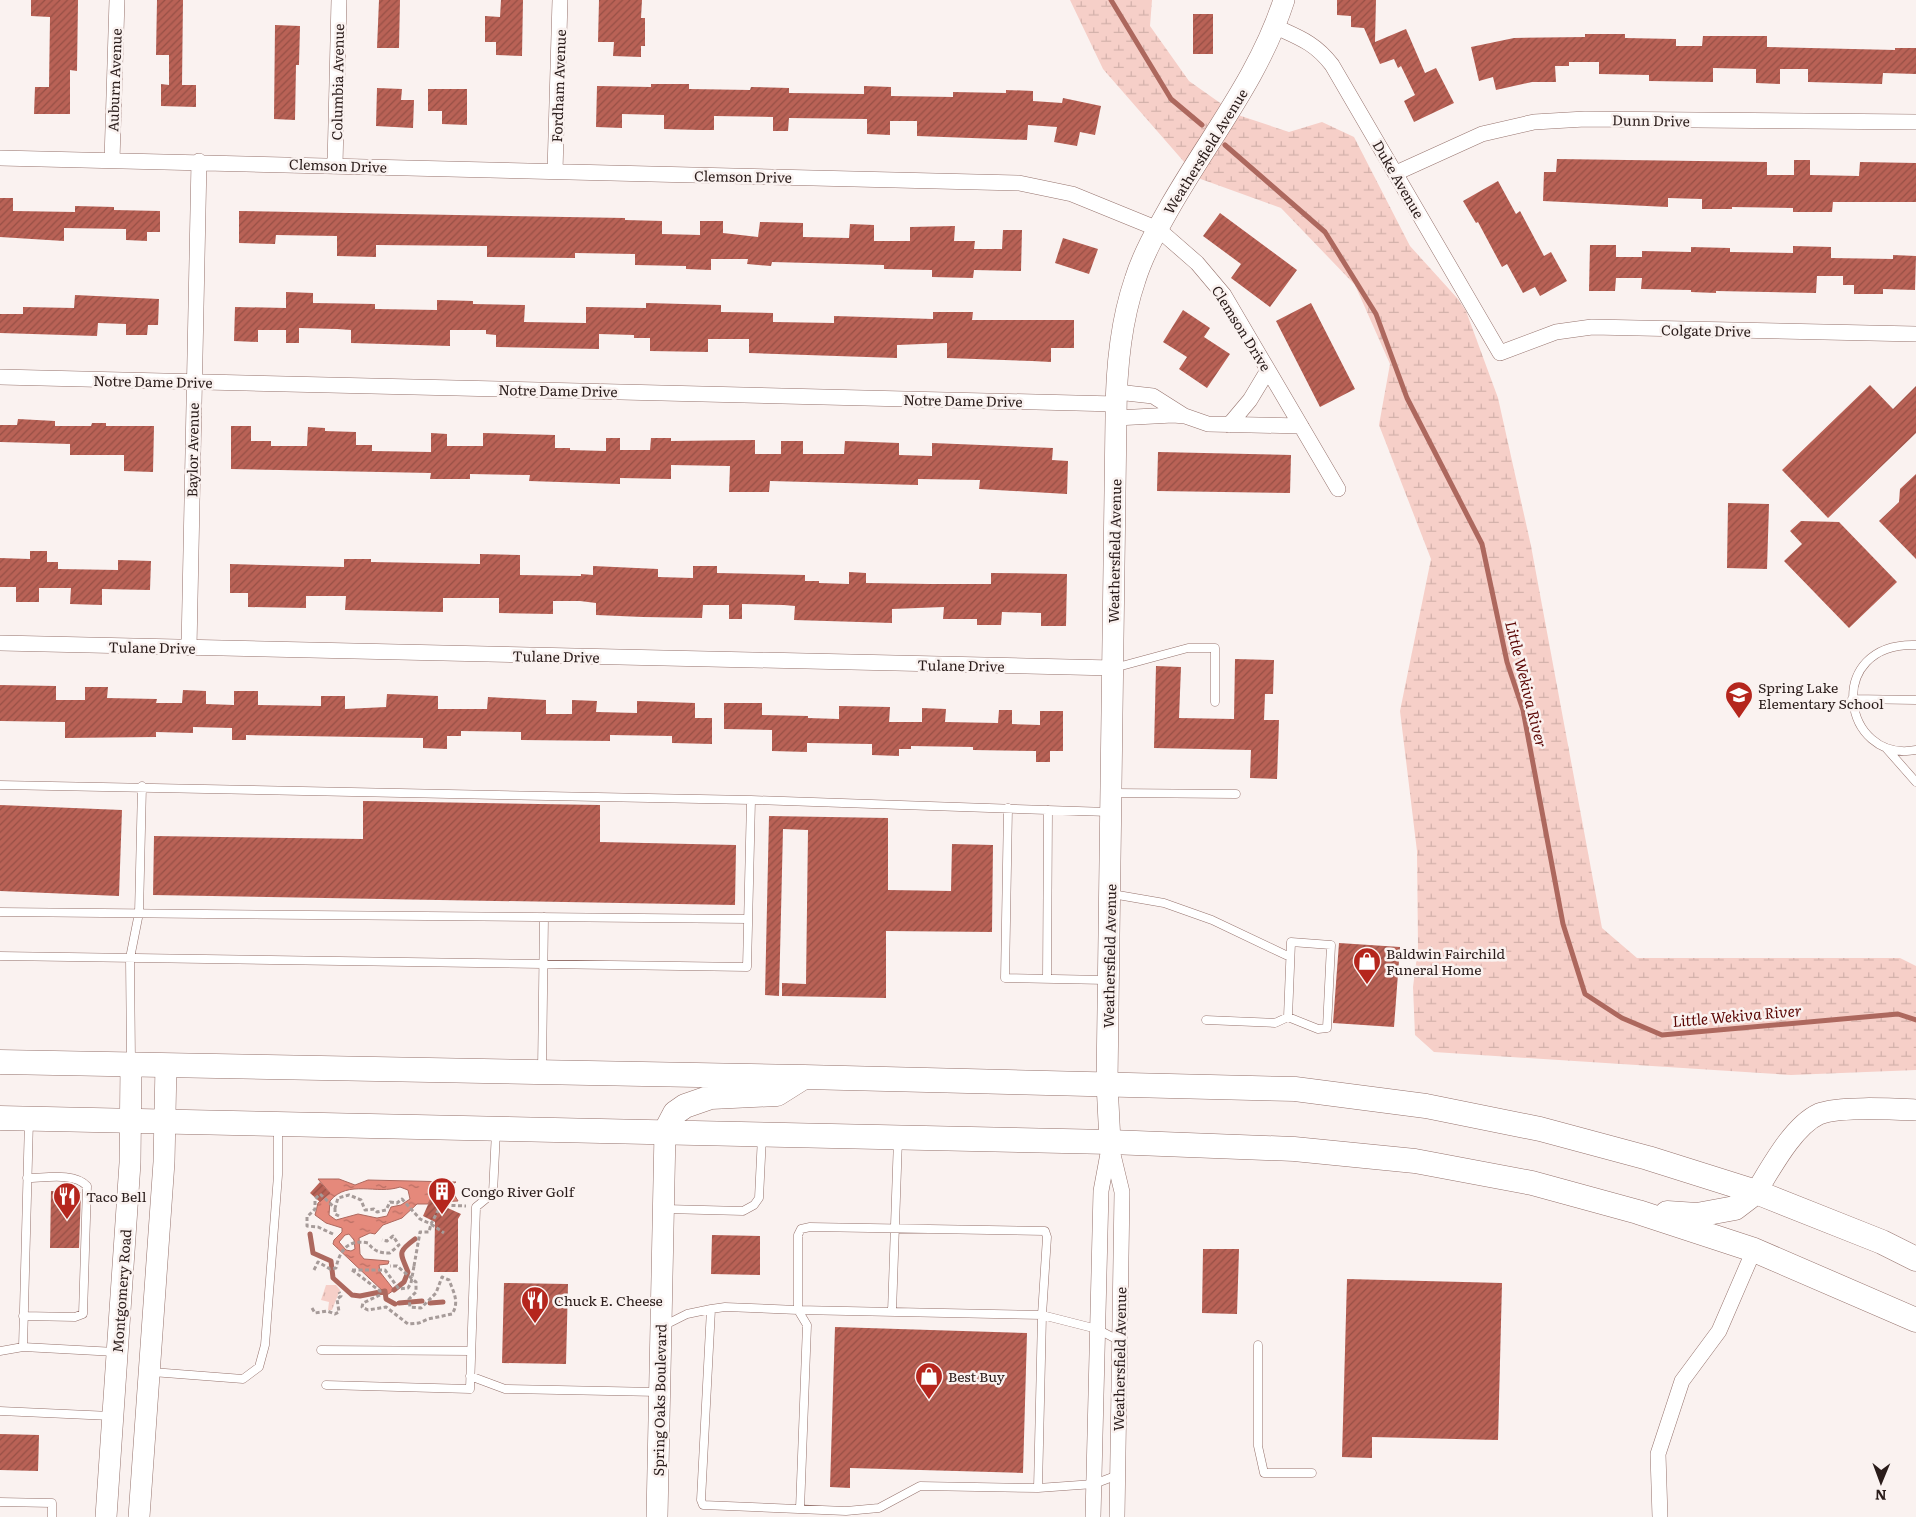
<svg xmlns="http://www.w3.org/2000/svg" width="1916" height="1517" font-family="Literata,serif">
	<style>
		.grass { fill: url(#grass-tufts) }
		.wetland { fill: url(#wetland-marsh) }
		.water { fill: url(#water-ripples); stroke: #ad685e; fill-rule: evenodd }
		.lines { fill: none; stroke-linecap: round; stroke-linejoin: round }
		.stream { stroke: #ad685e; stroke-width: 5 }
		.building { fill: url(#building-hatch) }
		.lane-casing { stroke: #96736d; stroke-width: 9 }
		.street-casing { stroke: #96736d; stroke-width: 16 }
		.secondary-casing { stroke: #96736d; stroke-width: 22 }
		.primary-casing { stroke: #96736d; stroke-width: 25 }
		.path { stroke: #a69b99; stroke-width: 3; stroke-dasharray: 4 2.5; stroke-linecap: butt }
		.lane { stroke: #fff; stroke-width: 8 }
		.street { stroke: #fff; stroke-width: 15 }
		.secondary { stroke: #fff; stroke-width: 21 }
		.primary { stroke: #fff; stroke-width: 24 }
		.path-bridge { stroke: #a69b99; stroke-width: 3; stroke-dasharray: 4 2.5; stroke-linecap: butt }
		.labels { text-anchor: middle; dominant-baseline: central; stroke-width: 5; stroke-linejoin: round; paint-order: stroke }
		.street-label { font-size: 14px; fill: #2a1c1a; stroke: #faf2f0 }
		.poi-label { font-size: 14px; fill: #2a1c1a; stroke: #faf2f0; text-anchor: start }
		.water-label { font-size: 15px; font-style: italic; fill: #5a0503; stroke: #faf2f0 }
	</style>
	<defs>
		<pattern id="grass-tufts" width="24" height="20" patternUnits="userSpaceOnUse" patternTransform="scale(1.25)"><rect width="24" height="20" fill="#f6cfc8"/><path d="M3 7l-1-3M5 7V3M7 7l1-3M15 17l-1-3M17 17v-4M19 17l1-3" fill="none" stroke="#d3b1ab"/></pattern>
		<pattern id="wetland-marsh" width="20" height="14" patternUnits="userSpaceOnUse" patternTransform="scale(1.25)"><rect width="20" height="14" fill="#f6cfc8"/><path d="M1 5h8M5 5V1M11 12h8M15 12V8" fill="none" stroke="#d3b1ab"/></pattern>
		<pattern id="water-ripples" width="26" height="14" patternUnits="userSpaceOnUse" patternTransform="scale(1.25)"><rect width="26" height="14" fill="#e5897b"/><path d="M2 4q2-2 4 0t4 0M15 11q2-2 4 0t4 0" fill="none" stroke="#ba6f64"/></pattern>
		<pattern id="building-hatch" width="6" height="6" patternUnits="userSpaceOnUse" patternTransform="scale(1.25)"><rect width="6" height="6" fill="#b96256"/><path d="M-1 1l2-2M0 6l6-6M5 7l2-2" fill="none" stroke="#975046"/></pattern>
	</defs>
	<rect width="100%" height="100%" fill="#faf2f0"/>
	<path class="grass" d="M326,1285H336L340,1290L332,1310H328L329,1302L321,1300Z"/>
	<path class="wetland" d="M1070,0H1152L1150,26L1189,81L1223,105L1185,163L1103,69Z
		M1238,115L1289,132L1322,122L1354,137L1410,246L1458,299L1466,311L1498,398L1531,546L1602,928L1637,958H1900L1916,966V1070L1791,1075L1434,1052L1415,1035L1413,987L1418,948L1417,851L1400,711L1431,559L1379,425L1390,364L1355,285L1281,208L1198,178Z"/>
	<path class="water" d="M318,1179H339L355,1185L368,1180L454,1182H456L449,1186L458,1201L434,1202L430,1200L428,1204H417L402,1218L383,1225L375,1234L370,1233L359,1238L360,1254L364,1259L389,1261L388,1264L379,1265L380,1272L394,1290L387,1295L333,1244L334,1240L342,1232V1228L326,1223L315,1215L318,1203L330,1193ZM400,1187L408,1190L410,1199L401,1205L391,1207L387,1216L377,1218L358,1214L336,1220L329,1215L330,1201C348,1179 377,1195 400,1187ZM349,1234L354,1240L355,1249L351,1251L346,1250L339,1242L345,1235Z"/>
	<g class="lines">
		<path class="stream" d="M1111,0L1171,99L1202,125
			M1225,145L1325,232L1376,314L1407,398L1482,544L1507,662L1523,710L1563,924L1585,994L1622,1018L1662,1035L1898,1014L1916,1020
			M310,1234L313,1253L331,1261L333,1278L352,1295L360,1296L385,1291L386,1299L395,1304
			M394,1290L404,1282L408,1272C401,1253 396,1253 415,1239
			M399,1303L422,1301
			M430,1303L443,1302"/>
	</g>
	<path class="building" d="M31,0H78L77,71L70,70V114H34L35,87H49L50,17L31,16Z
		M157,0H183L182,85H196V107L161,106V84L169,85V55H156Z
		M379,0H400L399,48H377Z
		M501,0H523L522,56L496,55V42H485V16L500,17Z
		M599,0H642L641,18H645V46H641V57L613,56L614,42H598Z
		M1337,0H1376L1375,42L1406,29L1425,73L1436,68L1454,103L1414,122L1404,101L1415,95L1401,66L1398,68L1394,59L1380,64L1364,28L1351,27V16L1337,15Z
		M1193,14H1213V54H1193Z
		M275,25L300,26L299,65H296L295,120L274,119Z
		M1585,34H1625V38L1676,39V46H1702L1703,36H1767V47L1895,50V48H1916V74L1883,73L1882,84L1808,82V69H1780V84L1756,83V69L1713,68V82L1649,81V75L1599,74V62H1569V66H1555L1556,82H1532L1496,90L1493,77L1479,81L1471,47L1514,38L1585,37Z
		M651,84H689V89L750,90L751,87L789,88V93L864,94V86L891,87V96L953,97V92L1006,93V90L1033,91V101L1062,103L1063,98L1101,106L1095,135L1080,132L1077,146L1054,142L1057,127L1028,125L1027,140L917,136V121H890V135L867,134V119L789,118L788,131H773V117L714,116V130H700L664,129V115L622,114V128L596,127L597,86L651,87Z
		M377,88L402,89L401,100H414L413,128L376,126Z
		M428,89H467V125L442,124V111H428Z
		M1557,159L1767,162V175H1794V160H1810V175L1859,176L1860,162L1916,163V202H1833L1832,212H1793V208L1732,207V209H1702V199L1668,198V207L1543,201L1544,172H1556Z
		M1498,181L1516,214L1520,211L1544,256L1551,252L1567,281L1540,296L1535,287L1523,293L1507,264L1502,267L1478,222L1476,223L1463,201Z
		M0,198H13V211L75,212V206L114,207V210L160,211V232H147V241L126,240V229L64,228V241L0,237Z
		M239,211L625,218V220L662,221V234L700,235V221H723V233L758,237L760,222L803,223V237L849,238L850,224L874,225V241H910V227L955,226L954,241H975L974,249H1002L1003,230H1022L1021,271L974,270L973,278L932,277V270L884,269V265L772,262L771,266L747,264L748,259H711V270L686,269V266L635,265V254L575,253V258L487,257V246L376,245V257L337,256V236L276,235L275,244L239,243Z
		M1220,213L1297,270L1270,307L1231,278L1241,264L1203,236Z
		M1063,238L1098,249L1089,274L1055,263Z
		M1590,245H1616V257H1642V251L1691,252V247L1730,248V252L1793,253V246L1831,247V258L1893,259V255L1916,256L1915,290L1883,289V294H1854V285H1843V276H1817L1816,293L1716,291V293L1691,292V290L1641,289L1642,278H1616L1615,291H1589Z
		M286,292L313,293V303L375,304V309L437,310V300L473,301V304L525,305L524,322L586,323V307L646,308V303L721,305V312L773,313V322L834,323V316L933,319V312H973L972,320H1074V348H1051V362L1032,361L947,358V343L897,345V358L749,353V339H708V352L650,351V338H634V335L599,334V349L496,347V335L486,334V330H450V346L351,343V330L337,329L299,328V343H286V330H258V342L234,341L235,307L286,308Z
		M75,295L159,299L158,325H148L147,335H126V324L98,323L97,336L0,333V314H23V307L74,308Z
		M1311,303L1355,389L1320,407L1276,321Z
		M1183,310L1210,328L1204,337L1230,354L1207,388L1179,369L1187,357L1163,342Z
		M1870,385L1893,409L1916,386V433L1828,518L1782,470Z
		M18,419L55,421V426H91L92,423H106V426H154L153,472L124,471V455H70V444L0,442V425H17Z
		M231,426H251V441H271V446H307L308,427L325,428V431L356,432V445H372V451L431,452V433L447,434V446H483V433L555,435V448H570V450L606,451V438H620V450H650L651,438H671V441L755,440V454H781V441H803V454H844L845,441L899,443V455L932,456V443L1053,448L1052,460L1068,461L1067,494L979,489L980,480L918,479V485L770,481L769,492H729L730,466L671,465V479L620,478V484L529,481L530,475L470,474V479H430L431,473L231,469Z
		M1158,452L1291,455L1290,493L1157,491Z
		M1916,474V559L1879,521L1899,502L1900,489Z
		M1728,503L1769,504L1767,569L1727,568Z
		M1801,521L1839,522L1897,582L1849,628L1784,561L1802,544L1790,531Z
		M30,551H47V562H58V569L118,570V560L151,561L150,590L102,589V605L70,604L71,588H39V602H16V587H0V558L30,559Z
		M480,554L520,555V575L581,576V574L593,575V566L658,569V577L693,578V566H717V573L805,575V581H819V583L849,584V572L866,573V583L930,584H991V573L1067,574L1066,626H1041V613L1002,612L1001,625H977V619H943L944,607L892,609V623L794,620L795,606L784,605L742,604V619H729V605H703L702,618L643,617L596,615V603L580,601H553V614L499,613V598H443V612L345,610L346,596H306V608L248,607V593H230V564L344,567V559H371V562L480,564Z
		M1235,659L1274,660L1273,694H1265L1264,720H1279L1277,779L1250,778L1251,750L1154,748L1156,666L1181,667L1179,718L1234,719Z
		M0,685L56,686V700H85V687H108L107,698L157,699L156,703H182L183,690L206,691V704L234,705V691H258V705L321,706V696H345V709L386,707L387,694L438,696V709H487L488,697L546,700V714H572V700L597,701L596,712L637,713V701L695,703V718H712V744L672,743V736L610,735V741L521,740V732L461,731V736H447V749L423,748V738L246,735V740H232V728L193,727V733L156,732V737L65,738V722L0,721Z
		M724,703H762V715L808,716V718L839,719V706L890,707L889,722H922V708L946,709L945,722L998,723L999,710H1012V724L1040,725V711H1063V751H1050V762H1036V751L973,750V747L911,746V749H899V756L872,755V744L807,743V752L772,751V730L724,729Z
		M363,801L600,805V842L736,845L735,905L153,895L154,836L363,839Z
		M0,805L122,810L119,896L0,891Z
		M769,816L888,818V890L951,891L952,844L993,845L992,932L886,931V998L782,996V983L806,984L808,830L783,829L779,996L765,995Z
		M1339,943L1400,947L1394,1027L1333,1023Z
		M320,1182L330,1193L320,1202L310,1193Z
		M51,1191L81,1192L79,1248H50Z
		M430,1200L461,1214L458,1219V1272H434L435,1222L423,1216Z
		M712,1235L760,1236V1275L711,1274Z
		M1203,1249H1239L1237,1314L1202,1313Z
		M1347,1279L1502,1283L1498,1440L1372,1437V1458L1342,1457Z
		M504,1283L568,1284L566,1364L502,1363Z
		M835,1327L1027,1333L1023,1473L850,1468V1488L830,1487Z
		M0,1434L39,1435L38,1471L0,1470Z"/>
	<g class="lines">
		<g class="lane-casing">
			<path id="lane" d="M1916,645C1823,642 1842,764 1916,750
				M1114,668L1188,648H1215V702
				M1852,699L1916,700
				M1886,748L1916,782
				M0,785L751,800L747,967L0,956
				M1113,793L1236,794
				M751,800L1109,812
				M1008,808L1005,978L1106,980
				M1112,894L1164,903L1212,920L1290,957
				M0,912L748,919
				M1047,979L1048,810
				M1206,1020L1275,1023L1288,1017L1318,1029L1327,1028L1331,945L1291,942L1288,1017
				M131,1061L130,958L139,913L142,786
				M542,1070L544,917
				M665,1209L743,1211L754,1205L759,1198L762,1136
				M711,1309L725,1307L798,1310L807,1325L800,1509
				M892,1312L898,1139
				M23,1316L75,1317L83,1314L87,1186C74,1172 45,1178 27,1178
				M663,1326L687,1314L711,1309L701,1500L703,1505L846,1511L879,1508L920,1486L1038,1488
				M1258,1345V1446L1264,1473H1312
				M23,1347L29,1120
				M321,1350L471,1351
				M0,1351L23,1347L116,1352
				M152,1372L243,1379L259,1367L265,1345L278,1175V1126
				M470,1376L505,1389L658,1392
				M326,1385L470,1389L476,1207L493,1193L496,1131
				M0,1411L111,1416
				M1118,1475L1094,1484L1038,1488L1042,1315L798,1310V1235L801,1229L810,1227L1045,1231L1047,1237L1042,1315L1097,1329L1118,1340
				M0,1502L52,1503V1517"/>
		</g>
		<g class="street-casing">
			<path id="street" d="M1276,27C1300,38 1315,43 1332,65L1500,353L1556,332L1592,327L1916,334
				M0,158L1019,183L1072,194L1158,229L1197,263L1224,295L1338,489
				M112,160L117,0
				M335,165L339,0
				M555,171L560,0
				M1396,173L1482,134L1534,122L1585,119L1916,122
				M0,377L1116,404
				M1117,392L1153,396L1183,415
				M1116,418L1173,415L1185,416L1208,424L1301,426
				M1229,425L1250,400L1268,370
				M0,643L1113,668
				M189,648L199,161
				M1110,1142L1122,1192L1117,1517
				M1093,1517L1101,1191L1109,1148
				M1660,1517L1658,1454L1682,1381L1719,1331L1754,1250"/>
		</g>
		<g class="secondary-casing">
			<path id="secondary" d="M1110,1142L1107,1083L1116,418C1116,371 1120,324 1135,280C1143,254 1158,228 1171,205C1210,137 1260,75 1284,0
				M1756,1192C1771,1168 1793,1126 1819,1114C1838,1106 1894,1109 1916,1110
				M106,1517L130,1163L131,1065
				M139,1517L164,1162L166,1065
				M657,1517L665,1132"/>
		</g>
		<g class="primary-casing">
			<path id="primary" d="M0,1062L804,1077L1295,1089L1426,1106L1540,1129L1648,1158L1756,1192L1882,1242L1916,1259
				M0,1118L1110,1142L1294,1149L1415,1161L1532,1183L1638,1212L1754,1250L1916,1320
				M665,1132L675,1113L685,1106L711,1097L777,1094L804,1077
				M1667,1213L1697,1215L1735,1208L1756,1192"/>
		</g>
		<path class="path" d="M441,1192L446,1205
			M335,1208V1214L339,1216
			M333,1234L318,1227L307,1226V1217L315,1209V1199L320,1194L335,1208L338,1198L349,1195L361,1200L365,1210L374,1209L377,1212L386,1210L390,1202L397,1203L402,1199L420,1219L431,1224L441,1205L466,1206
			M414,1266L420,1232H429L431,1224L444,1233
			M314,1270L318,1262L330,1269L336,1268C340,1249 349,1239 368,1243C374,1251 379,1253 390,1253L399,1245L393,1236L387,1241L382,1240
			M352,1270L380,1291V1295L363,1303L362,1307L368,1310L386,1307L408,1324L419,1323L428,1319L452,1314C460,1302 453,1291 449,1280L442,1277L436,1293L421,1308L410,1307L409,1299L416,1292V1282L397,1266H390
			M352,1270H385L399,1289L408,1288L411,1283
			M312,1308L315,1313L327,1311L335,1314L339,1312L337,1299L341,1296L339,1292"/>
		<use href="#lane" class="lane"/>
		<use href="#street" class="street"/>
		<use href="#secondary" class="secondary"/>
		<use href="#primary" class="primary"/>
		<path class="path-bridge" d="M411,1283L414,1266"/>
	</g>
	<defs>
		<g id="school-pin" transform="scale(1.4375)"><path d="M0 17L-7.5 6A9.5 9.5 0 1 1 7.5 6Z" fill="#b5261d" stroke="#faf2f0"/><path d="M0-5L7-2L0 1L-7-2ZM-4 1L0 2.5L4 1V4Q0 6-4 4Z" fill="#fff"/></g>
		<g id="shop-pin" transform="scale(1.4375)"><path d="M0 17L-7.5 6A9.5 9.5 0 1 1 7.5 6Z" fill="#b5261d" stroke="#faf2f0"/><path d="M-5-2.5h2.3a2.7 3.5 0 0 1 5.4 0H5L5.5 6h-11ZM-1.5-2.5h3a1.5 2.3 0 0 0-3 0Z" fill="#fff"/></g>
		<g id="building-pin" transform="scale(1.4375)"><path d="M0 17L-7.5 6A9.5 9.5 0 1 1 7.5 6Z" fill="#b5261d" stroke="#faf2f0"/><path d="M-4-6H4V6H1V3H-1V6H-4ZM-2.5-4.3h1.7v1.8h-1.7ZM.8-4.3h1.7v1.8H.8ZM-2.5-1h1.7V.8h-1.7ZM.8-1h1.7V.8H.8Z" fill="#fff"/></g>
		<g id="restaurant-pin" transform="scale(1.4375)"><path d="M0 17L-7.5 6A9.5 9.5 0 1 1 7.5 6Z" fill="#b5261d" stroke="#faf2f0"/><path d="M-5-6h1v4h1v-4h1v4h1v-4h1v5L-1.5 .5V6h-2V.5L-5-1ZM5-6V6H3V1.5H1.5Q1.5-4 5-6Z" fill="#fff"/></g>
	</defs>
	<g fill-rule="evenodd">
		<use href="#school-pin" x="1739" y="695"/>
		<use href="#shop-pin" x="1367" y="961"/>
		<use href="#building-pin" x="442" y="1191"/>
		<use href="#restaurant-pin" x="67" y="1196"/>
		<use href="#restaurant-pin" x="535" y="1300"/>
		<use href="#shop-pin" x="929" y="1376"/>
	</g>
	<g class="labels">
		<g class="street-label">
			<text transform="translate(114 80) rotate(-88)">Auburn Avenue</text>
			<text transform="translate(337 82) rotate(-89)">Columbia Avenue</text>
			<text transform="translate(558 86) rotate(-88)">Fordham Avenue</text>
			<text transform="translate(1651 120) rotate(1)">Dunn Drive</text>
			<text transform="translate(1205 151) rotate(-58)">Weathersfield Avenue</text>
			<text transform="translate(338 165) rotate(2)">Clemson Drive</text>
			<text transform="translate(743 176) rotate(1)">Clemson Drive</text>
			<text transform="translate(1399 179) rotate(60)">Duke Avenue</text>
			<text transform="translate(1242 328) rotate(58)">Clemson Drive</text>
			<text transform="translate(1706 330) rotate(1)">Colgate Drive</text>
			<text transform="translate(153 381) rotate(1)">Notre Dame Drive</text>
			<text transform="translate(558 390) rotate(1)">Notre Dame Drive</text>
			<text transform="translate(963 400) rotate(1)">Notre Dame Drive</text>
			<text transform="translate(192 450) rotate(-89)">Baylor Avenue</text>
			<text transform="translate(1114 551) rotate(-89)">Weathersfield Avenue</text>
			<text transform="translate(152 647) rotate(1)">Tulane Drive</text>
			<text transform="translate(556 656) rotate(1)">Tulane Drive</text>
			<text transform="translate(961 665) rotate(1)">Tulane Drive</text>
			<text transform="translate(1109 956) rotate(-89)">Weathersfield Avenue</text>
			<text transform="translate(121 1291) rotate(-86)">Montgomery Road</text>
			<text transform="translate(1119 1359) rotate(-89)">Weathersfield Avenue</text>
			<text transform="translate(659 1400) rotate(-89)">Spring Oaks Boulevard</text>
		</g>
		<g class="poi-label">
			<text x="1758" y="687">Spring Lake<tspan x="1758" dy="16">Elementary School</tspan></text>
			<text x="1386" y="953">Baldwin Fairchild<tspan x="1386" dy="16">Funeral Home</tspan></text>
			<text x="461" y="1191">Congo River Golf</text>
			<text x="86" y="1196">Taco Bell</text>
			<text x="554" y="1300">Chuck E. Cheese</text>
			<text x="948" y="1376">Best Buy</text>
		</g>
		<g class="water-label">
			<text transform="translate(1527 684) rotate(76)">Little Wekiva River</text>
			<text transform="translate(1737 1015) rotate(-5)">Little Wekiva River</text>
		</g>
	</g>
	<g transform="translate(1881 1482) rotate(181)" stroke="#faf2f0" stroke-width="4" paint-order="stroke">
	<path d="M0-4L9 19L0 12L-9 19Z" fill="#2a1c1a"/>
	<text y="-8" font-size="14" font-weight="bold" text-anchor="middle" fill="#2a1c1a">N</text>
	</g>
</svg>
